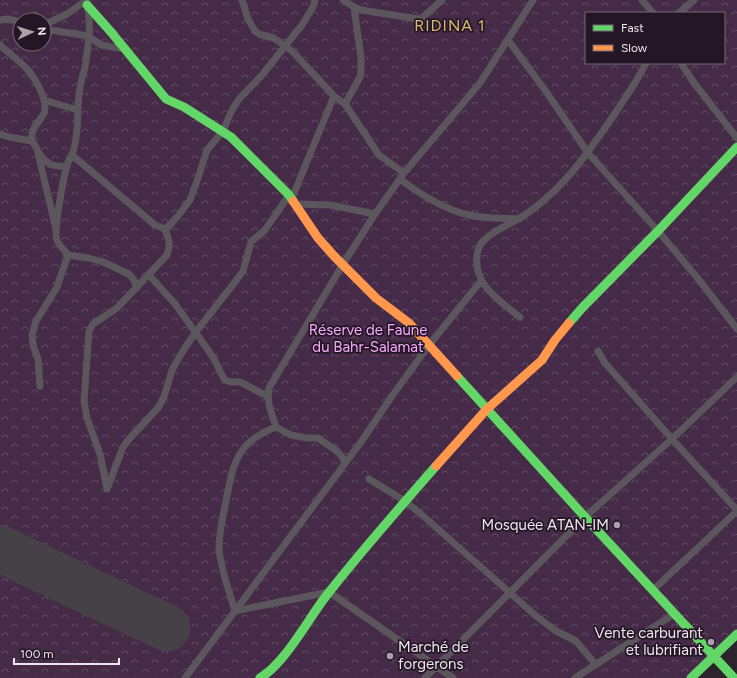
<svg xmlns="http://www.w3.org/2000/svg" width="737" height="678" font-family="Figtree,sans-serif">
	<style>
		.forest { fill: url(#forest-crowns); fill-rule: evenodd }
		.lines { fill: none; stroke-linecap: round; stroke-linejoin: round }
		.runway { stroke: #464047; stroke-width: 47 }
		.street { stroke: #5b555c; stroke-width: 7 }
		.fast { stroke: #63d668; stroke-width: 9 }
		.slow { stroke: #ff974d; stroke-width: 9 }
		.poi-dot { fill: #aaa1ab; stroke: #241625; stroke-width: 1.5 }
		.labels { text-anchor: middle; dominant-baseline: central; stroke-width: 3.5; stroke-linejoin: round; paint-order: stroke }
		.park-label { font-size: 15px; fill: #f6abfd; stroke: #241625 }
		.poi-label { font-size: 15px; fill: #efe5ef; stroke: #241625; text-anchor: end }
		.neighbourhood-label { font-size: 16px; letter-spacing: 1px; fill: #dbb970; stroke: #241625 }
	</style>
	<defs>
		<pattern id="forest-crowns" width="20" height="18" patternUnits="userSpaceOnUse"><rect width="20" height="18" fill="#452b48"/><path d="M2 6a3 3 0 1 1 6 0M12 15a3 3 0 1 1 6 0" fill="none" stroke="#604a63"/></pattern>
	</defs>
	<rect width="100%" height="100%" fill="#2b242c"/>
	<path class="forest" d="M0,0H737V634L691,678H0ZM586,13H724V63H586ZM20,20H44V44H20Z"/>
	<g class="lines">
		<path class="runway" d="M0,549L167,628"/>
		<path class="street" d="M242,0L248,19L255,31L259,34L274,38L293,52L334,96L345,104L379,155L404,173
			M343,0L354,7L361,10L418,19L422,18L442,0
			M642,0L653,13
			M679,13L694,0
			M0,20L8,19L20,22
			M44,25L67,14L87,0
			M44,29L88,36L101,45L125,49
			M508,40L545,90L588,153L658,231L700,281L737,329
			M0,45C9,53 18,60 26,68C34,76 49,101 44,113C39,124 30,127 32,141
			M681,63L694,83L737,138
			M44,100L77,110
			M345,104L360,77L361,71V58L354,7
			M0,134L9,137L32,141L37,149L55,225
			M39,153C48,165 52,167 67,166
			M72,155L155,225L161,227L165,230
			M400,179C420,194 444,210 469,215C485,219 503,218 519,219
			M292,198L334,96
			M296,204L330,205L375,214
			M68,255L89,258L103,262L129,274L134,280L137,288
			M149,275L175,304L206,347L214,359L223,377L225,380L231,382H240L267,396
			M520,317C498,300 470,282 478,250C481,236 507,226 518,219C527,214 535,208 543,201C572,177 594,144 616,112C626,96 638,80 646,63
			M598,351L605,363L672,439L737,510
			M40,386L38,359L33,345L32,335L36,321L57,287L68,255C65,250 59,246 57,240C53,231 64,176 67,165C69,159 73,154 74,148C79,131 77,112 79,94C80,84 83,76 85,67C88,47 93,19 85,0
			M276,427C234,443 233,467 225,506C222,520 219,535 219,549C221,570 229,591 235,611L329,592L453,678
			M345,463L342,457L337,451L318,438H307L291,435L276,427C272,414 266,402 269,388L343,264L375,214L404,173L480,83L533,0
			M369,479L405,501L421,514L536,616L556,631L576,641L596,665
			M107,489L100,454L87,418L84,401L89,331L93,324L117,308L167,255C170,245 170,240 165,230L178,216L190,200L197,181L207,150L223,131L231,112L239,99L262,75L302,25L313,7L315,0
			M107,489L123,447L130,438L158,408L164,397L172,370L181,354L195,333L235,282L243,271L251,242L265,230L289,195
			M653,590L737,511
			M185,678L361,442L392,396L429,345L481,281
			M425,678L585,517L672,439L737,377
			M575,678L674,614"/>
		<path class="fast" d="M87,5L111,32L166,99L184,107L231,137L289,195L293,201
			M569,323L583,307L658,231L737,147
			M457,376L585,517L734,678
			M260,678C286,663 310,615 330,591C364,548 400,507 436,466
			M691,678L737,634"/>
		<path class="slow" d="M293,201L318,238L334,256L376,298L409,323L457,376
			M436,466L487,409L542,360L555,340L569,323"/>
	</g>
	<g class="poi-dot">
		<circle cx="617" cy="525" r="4"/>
		<circle cx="711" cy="642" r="4"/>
		<circle cx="390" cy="656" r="4"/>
	</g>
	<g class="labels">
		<g class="park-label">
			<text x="368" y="330">Réserve de Faune<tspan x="368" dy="17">du Bahr-Salamat</tspan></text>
		</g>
		<g class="poi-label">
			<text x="609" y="525">Mosquée ATAN-IM</text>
			<text x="703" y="633">Vente carburant<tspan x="703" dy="17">et lubrifiant</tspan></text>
			<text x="398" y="647" text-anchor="start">Marché de<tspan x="398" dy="17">forgerons</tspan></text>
		</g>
		<g class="neighbourhood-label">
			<text x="450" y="25">RIDINA 1</text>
		</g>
	</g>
	<rect x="585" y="12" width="140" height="52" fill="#241625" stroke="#756976"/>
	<rect x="593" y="25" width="20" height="6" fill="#63d668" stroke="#756976"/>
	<text x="621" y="32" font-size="12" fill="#efe5ef">Fast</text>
	<rect x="593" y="45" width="20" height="6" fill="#ff974d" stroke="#756976"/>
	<text x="621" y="52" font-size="12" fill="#efe5ef">Slow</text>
	<g transform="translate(32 32) rotate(86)"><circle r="19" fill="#241625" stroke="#756976"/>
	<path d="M0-3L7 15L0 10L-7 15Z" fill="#aaa1ab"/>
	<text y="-6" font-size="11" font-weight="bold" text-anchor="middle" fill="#efe5ef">N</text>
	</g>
	<path d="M14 658v6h105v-6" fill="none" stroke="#efe5ef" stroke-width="2"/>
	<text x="20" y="658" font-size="12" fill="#efe5ef" stroke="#241625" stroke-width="3" paint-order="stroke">100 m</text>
</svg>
